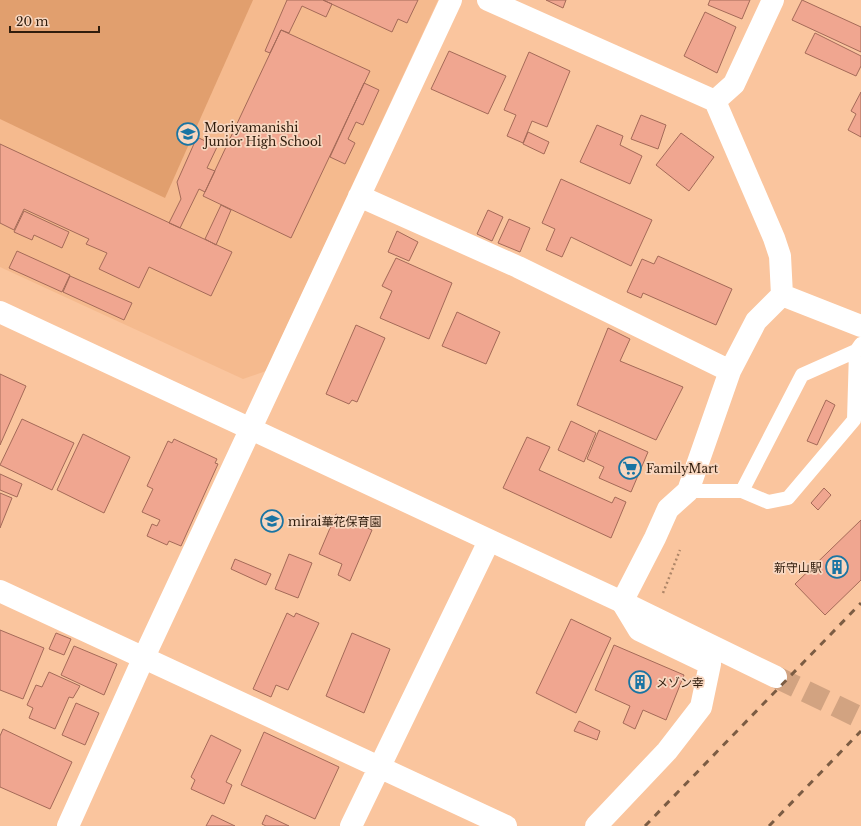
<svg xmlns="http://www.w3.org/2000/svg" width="861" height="826" font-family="'Libre Baskerville','Noto Sans JP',serif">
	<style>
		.built { fill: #f5ba8e }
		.green { fill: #e19f6e }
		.building { fill: #f0a690; stroke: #a46a58 }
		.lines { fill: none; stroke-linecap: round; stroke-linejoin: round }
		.minor-tunnel { stroke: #d2a381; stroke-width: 22; stroke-dasharray: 22 11; stroke-linecap: butt }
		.path { stroke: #ae8668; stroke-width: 2.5; stroke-dasharray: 2 3; stroke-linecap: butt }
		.service { stroke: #fff; stroke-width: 14 }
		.minor { stroke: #fff; stroke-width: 22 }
		.tertiary { stroke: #fff; stroke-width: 22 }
		.rail { stroke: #7b5c43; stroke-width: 3; stroke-dasharray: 7 7; stroke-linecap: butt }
		.labels { text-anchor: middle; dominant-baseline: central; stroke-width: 3.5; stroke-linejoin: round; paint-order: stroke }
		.poi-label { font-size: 12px; fill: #301d0d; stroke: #f8d7c0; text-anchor: start }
	</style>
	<rect width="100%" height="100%" fill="#fac59e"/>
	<path class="built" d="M0,0H438L266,371L243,379L0,267Z"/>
	<path class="green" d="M0,0H253L165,198L0,119Z"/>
	<path class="building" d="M287,0H323L332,4L326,17L302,6L289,33L281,30L270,53L265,51Z
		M323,0H418L407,23L398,19L392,32Z
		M546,0H566L563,8Z
		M710,0H750L742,19L708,5Z
		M802,0L861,27V52L792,20Z
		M705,12L736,27L717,73L684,56Z
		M281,30L370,71L291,238L203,196Z
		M815,33L861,56V66L856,76L805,53Z
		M449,51L506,76L488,114L431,89Z
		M529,52L570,71L547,127L532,121L523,143L507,136L516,115L504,110Z
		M364,83L379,90L363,125L356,122L348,139L355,143L345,164L330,157Z
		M861,92V137L848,130L856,114L851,111Z
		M641,115L666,125L658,149L631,139Z
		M597,125L623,136L620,145L642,156L630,184L580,162Z
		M528,132L549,142L544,154L523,144Z
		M681,133L714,157L689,191L656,165Z
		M197,137L217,147L207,168L215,171L205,192L199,189L180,228L169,223L181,199L177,182Z
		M0,144L232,252L211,296L149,267L139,288L99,269L107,253L86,244L89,239L24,209L14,230L0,223Z
		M561,179L652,220L631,266L571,237L562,257L546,250L555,229L542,223Z
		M221,205L231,210L216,245L205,239Z
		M488,210L503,217L492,241L477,234Z
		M24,211L69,232L62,248L34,235L32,240L14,232Z
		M509,219L530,228L520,252L498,243Z
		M397,231L418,242L409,261L388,252Z
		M17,251L70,275L62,292L9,268Z
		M658,256L732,289L716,325L643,293L641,298L627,292L642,259L654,264Z
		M396,258L452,283L429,339L380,318L392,291L382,286Z
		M70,276L132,303L124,320L63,292Z
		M457,312L500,332L486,364L442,346Z
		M356,325L385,338L357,402L352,400L349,404L326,394Z
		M608,328L630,339L620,361L683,387L656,440L577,405Z
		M0,374L26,386L0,445Z
		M826,400L835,405L817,445L807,441Z
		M22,419L74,443L52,490L0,465Z
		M571,421L596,433L584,462L558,450Z
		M599,430L648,452L631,492L599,478L604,467L587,459Z
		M83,434L130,457L104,513L57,490Z
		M527,437L550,447L539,470L612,503L615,497L626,502L611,538L503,488Z
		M174,439L217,459L215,463L218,464L181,546L169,541L167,545L147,536L152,524L157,526L160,520L142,512L153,489L147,486L168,441L172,443Z
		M0,474L22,484L17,497L0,490Z
		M824,488L831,495L818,510L811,503Z
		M0,493L12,498L0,528Z
		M336,514L372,530L350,581L338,575L342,564L319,554Z
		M861,520V580L825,615L795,584Z
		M289,554L312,563L298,598L275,589Z
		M235,559L271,574L266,585L231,569Z
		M287,613L294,617L296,613L319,623L288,690L276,685L271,697L253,689Z
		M571,619L611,638L576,713L536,693Z
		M0,630L44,648L23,699L0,690Z
		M56,633L71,639L64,655L49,649Z
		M352,633L390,649L364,713L326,696Z
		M614,645L684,675L666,720L643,710L635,729L623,723L630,706L595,690Z
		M74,646L117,664L104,695L61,675Z
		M49,672L80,686L73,698L69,697L55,729L29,718L33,708L27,705L36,685L42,687Z
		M76,703L99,713L85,745L62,735Z
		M579,721L600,731L597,740L574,731Z
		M3,729L72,762L50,809L0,787V736Z
		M264,732L339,767L315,819L241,785Z
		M211,735L241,750L226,782L232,785L224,804L191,789L195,780L191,777Z
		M212,815L235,826H206Z
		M266,815L289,826H266L262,824Z"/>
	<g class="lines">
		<path class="minor-tunnel" d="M776,677L861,718"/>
		<path class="path" d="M663,593L680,550"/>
		<path class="service" d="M688,491H742L768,502L788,498L854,420L856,351L861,344
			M742,491L802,375L856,351"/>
		<path class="minor" d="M488,0L715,101L774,238L780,256L782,295L756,321L730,371L688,491L668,509L655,538L622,602
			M715,101L734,84L773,0
			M359,196L518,267L730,371
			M782,295L861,326
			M0,591L506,826
			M622,602L776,677
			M68,826L144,657L451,0
			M351,826L489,541
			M596,826L667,751L701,707L710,664L639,630L622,602"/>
		<path class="tertiary" d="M0,312L622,602"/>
		<path class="rail" d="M645,826L861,603
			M769,826L861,731"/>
	</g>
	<defs>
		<g id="school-ring" transform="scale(1.15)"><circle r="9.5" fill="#f8d7c0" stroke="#1974a3" stroke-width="1.5"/><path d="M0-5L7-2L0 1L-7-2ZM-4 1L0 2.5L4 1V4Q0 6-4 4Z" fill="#1974a3"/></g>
		<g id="supermarket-ring" transform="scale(1.15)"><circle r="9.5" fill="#f8d7c0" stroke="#1974a3" stroke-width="1.5"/><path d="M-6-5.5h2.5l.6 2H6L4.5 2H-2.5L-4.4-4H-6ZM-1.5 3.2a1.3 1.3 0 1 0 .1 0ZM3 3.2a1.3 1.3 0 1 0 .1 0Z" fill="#1974a3"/></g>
		<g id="building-ring" transform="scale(1.15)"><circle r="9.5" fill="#f8d7c0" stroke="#1974a3" stroke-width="1.5"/><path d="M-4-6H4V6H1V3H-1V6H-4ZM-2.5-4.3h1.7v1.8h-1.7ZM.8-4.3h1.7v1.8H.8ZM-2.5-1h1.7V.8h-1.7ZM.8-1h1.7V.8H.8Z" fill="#1974a3"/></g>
	</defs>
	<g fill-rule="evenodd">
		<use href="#school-ring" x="188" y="134"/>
		<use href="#supermarket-ring" x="630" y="468"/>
		<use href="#school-ring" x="272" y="521"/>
		<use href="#building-ring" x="837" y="567"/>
		<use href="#building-ring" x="640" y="682"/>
	</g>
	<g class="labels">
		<g class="poi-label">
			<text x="204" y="127">Moriyamanishi<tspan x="204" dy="14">Junior High School</tspan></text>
			<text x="646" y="468">FamilyMart</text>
			<text x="288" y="521">mirai華花保育園</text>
			<text x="822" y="567" text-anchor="end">新守山駅</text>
			<text x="656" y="682">メゾン幸</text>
		</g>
	</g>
	<path d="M10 26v6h89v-6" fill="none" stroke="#301d0d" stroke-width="2"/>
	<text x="16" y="26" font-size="12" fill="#301d0d" stroke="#f8d7c0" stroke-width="3" paint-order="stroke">20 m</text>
</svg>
